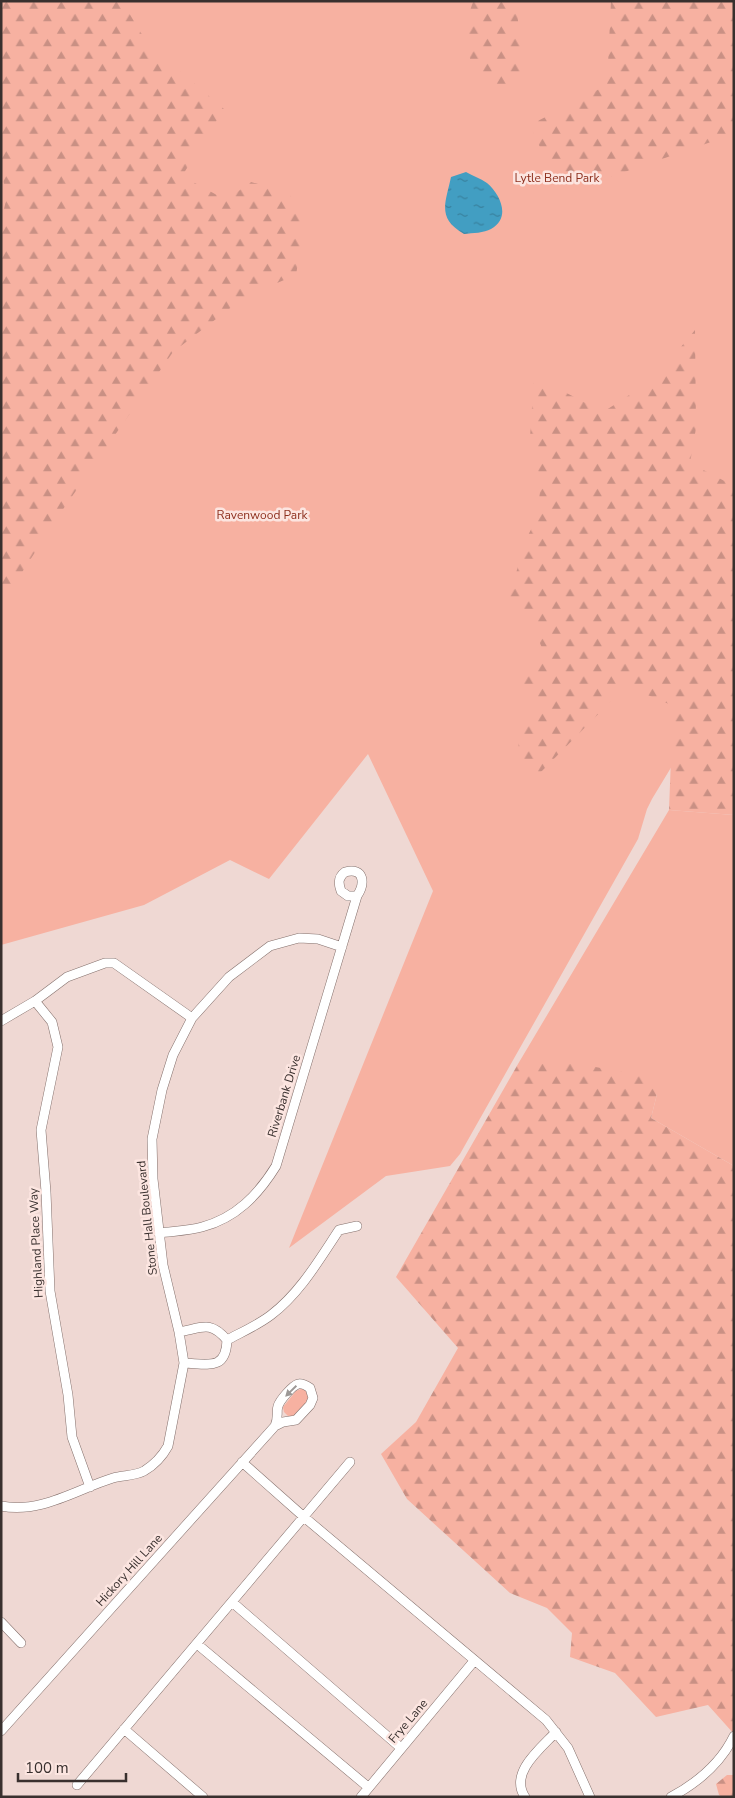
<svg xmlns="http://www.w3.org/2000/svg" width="735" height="1798" font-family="'Nunito Sans',sans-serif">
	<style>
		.green { fill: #f7b1a1 }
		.forest { fill: url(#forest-firs) }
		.water { fill: url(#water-ripples) }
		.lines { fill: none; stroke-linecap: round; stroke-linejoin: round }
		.street-casing { stroke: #84706c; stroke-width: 10 }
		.street { stroke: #fff; stroke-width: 9 }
		.oneway { fill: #9c9896 }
		.labels { text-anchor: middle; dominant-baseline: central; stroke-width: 5; stroke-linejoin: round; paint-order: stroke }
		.park-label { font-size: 12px; fill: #8d2f1d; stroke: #fce5e0 }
		.street-label { font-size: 12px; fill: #39302e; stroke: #fce5e0 }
	</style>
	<defs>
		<pattern id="forest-firs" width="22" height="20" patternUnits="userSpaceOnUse" patternTransform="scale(1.25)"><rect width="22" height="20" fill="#f7b1a1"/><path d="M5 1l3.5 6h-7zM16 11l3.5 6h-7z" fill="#c99084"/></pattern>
		<pattern id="water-ripples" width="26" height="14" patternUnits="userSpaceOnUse" patternTransform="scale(1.25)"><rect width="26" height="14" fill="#429ec2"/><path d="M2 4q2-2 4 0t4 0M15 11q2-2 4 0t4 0" fill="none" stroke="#38819e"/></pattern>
	</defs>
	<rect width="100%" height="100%" fill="#efd8d3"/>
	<path class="green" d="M1,1H734V652L675,761L652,799L647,809L638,839L460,1154L450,1166L386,1176L289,1248L433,891L368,754L269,879L230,860L144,905L1,945Z
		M669,810L734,815V1166L651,1118L657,1094L518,1064Z
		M301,1389L306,1390L309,1395L308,1401L294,1416H288L284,1412L283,1407L296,1391Z"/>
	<path class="forest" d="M1,1H122L147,43L224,109L182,176L226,200L251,182L287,192L306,214L296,275L246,296L173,352L59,515L1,605V223L6,200L1,162Z
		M473,1H516L523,70L502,93L472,71L465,28Z
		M611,1H734V134L613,176L556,183L530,125L607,85Z
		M695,330L696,428L690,463L734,486V815L669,810L671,758L676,707L626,686L536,777L518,764L519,727L545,708L520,685L542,648L533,627L508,604L524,543L537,518L541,482L530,438L534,376L603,412L625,398L661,371Z
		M518,1064H579L650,1077L657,1094L651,1118L734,1166V1734L708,1705L656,1717L615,1673L570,1657L572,1633L547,1608L510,1593L407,1499L381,1454L416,1422L458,1348L396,1277Z
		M727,1775H734V1797H722L719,1795L716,1784Z"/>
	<path class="water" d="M466,172C473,176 480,178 487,183C501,195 511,218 491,229C484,233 473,233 464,234C436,218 446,202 451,177Z"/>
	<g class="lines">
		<g class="street-casing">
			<path id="street" d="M35,1001L52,1022L58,1047L41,1130L46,1192L50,1291L68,1395L72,1437L90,1487
				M1,1021L35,1001L67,977L105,963H114L192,1018
				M159,1233C173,1231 188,1231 202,1227C236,1218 258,1195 276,1166L357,896C365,884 365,867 345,872C338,877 338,883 341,891L348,896H357
				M179,1332C202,1328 210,1320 227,1340C226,1371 208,1364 184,1363
				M227,1340C242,1332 258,1325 271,1315C300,1293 319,1260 339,1230L357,1226
				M242,1462L304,1517L546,1720L568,1748L590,1797
				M1,1506C41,1514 77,1489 113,1478C123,1475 135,1476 144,1471C154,1465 162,1457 168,1446L184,1363L179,1332L163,1265L153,1179L152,1139L162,1090L173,1055L192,1018L229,977L270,946L299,938L318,939L342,947
				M232,1602L401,1748
				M1,1622L21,1643
				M197,1644L368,1787
				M124,1729L203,1797
				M1,1731L275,1426L283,1422L296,1420L310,1405L313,1398L310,1388C307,1386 302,1383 298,1384C292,1386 280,1400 278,1406C276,1412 279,1417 275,1426
				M77,1785L350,1462
				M361,1797L474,1661
				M525,1797C509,1773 540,1749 556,1732
				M671,1797C697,1783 721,1763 734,1736"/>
		</g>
		<use href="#street" class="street"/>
	</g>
	<defs><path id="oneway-solid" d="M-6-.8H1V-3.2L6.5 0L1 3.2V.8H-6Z" transform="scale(1.25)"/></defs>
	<use class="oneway" href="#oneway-solid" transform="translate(291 1391) rotate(136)"/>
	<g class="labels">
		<g class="park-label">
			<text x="557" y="178">Lytle Bend Park</text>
			<text x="262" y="515">Ravenwood Park</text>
		</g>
		<g class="street-label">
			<text transform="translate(284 1096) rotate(-73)">Riverbank Drive</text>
			<text transform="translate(147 1218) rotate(-96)">Stone Hall Boulevard</text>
			<text transform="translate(36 1243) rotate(-93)">Highland Place Way</text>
			<text transform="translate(129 1570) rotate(-48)">Hickory Hill Lane</text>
			<text transform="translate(408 1721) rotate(-50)">Frye Lane</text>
		</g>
	</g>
	<rect width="735" height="1798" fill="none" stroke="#39302e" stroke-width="5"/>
	<path d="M18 1773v8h108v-8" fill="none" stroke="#39302e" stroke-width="2.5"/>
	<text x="25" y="1773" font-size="15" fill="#39302e" stroke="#fce5e0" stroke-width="4" paint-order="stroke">100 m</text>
</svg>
